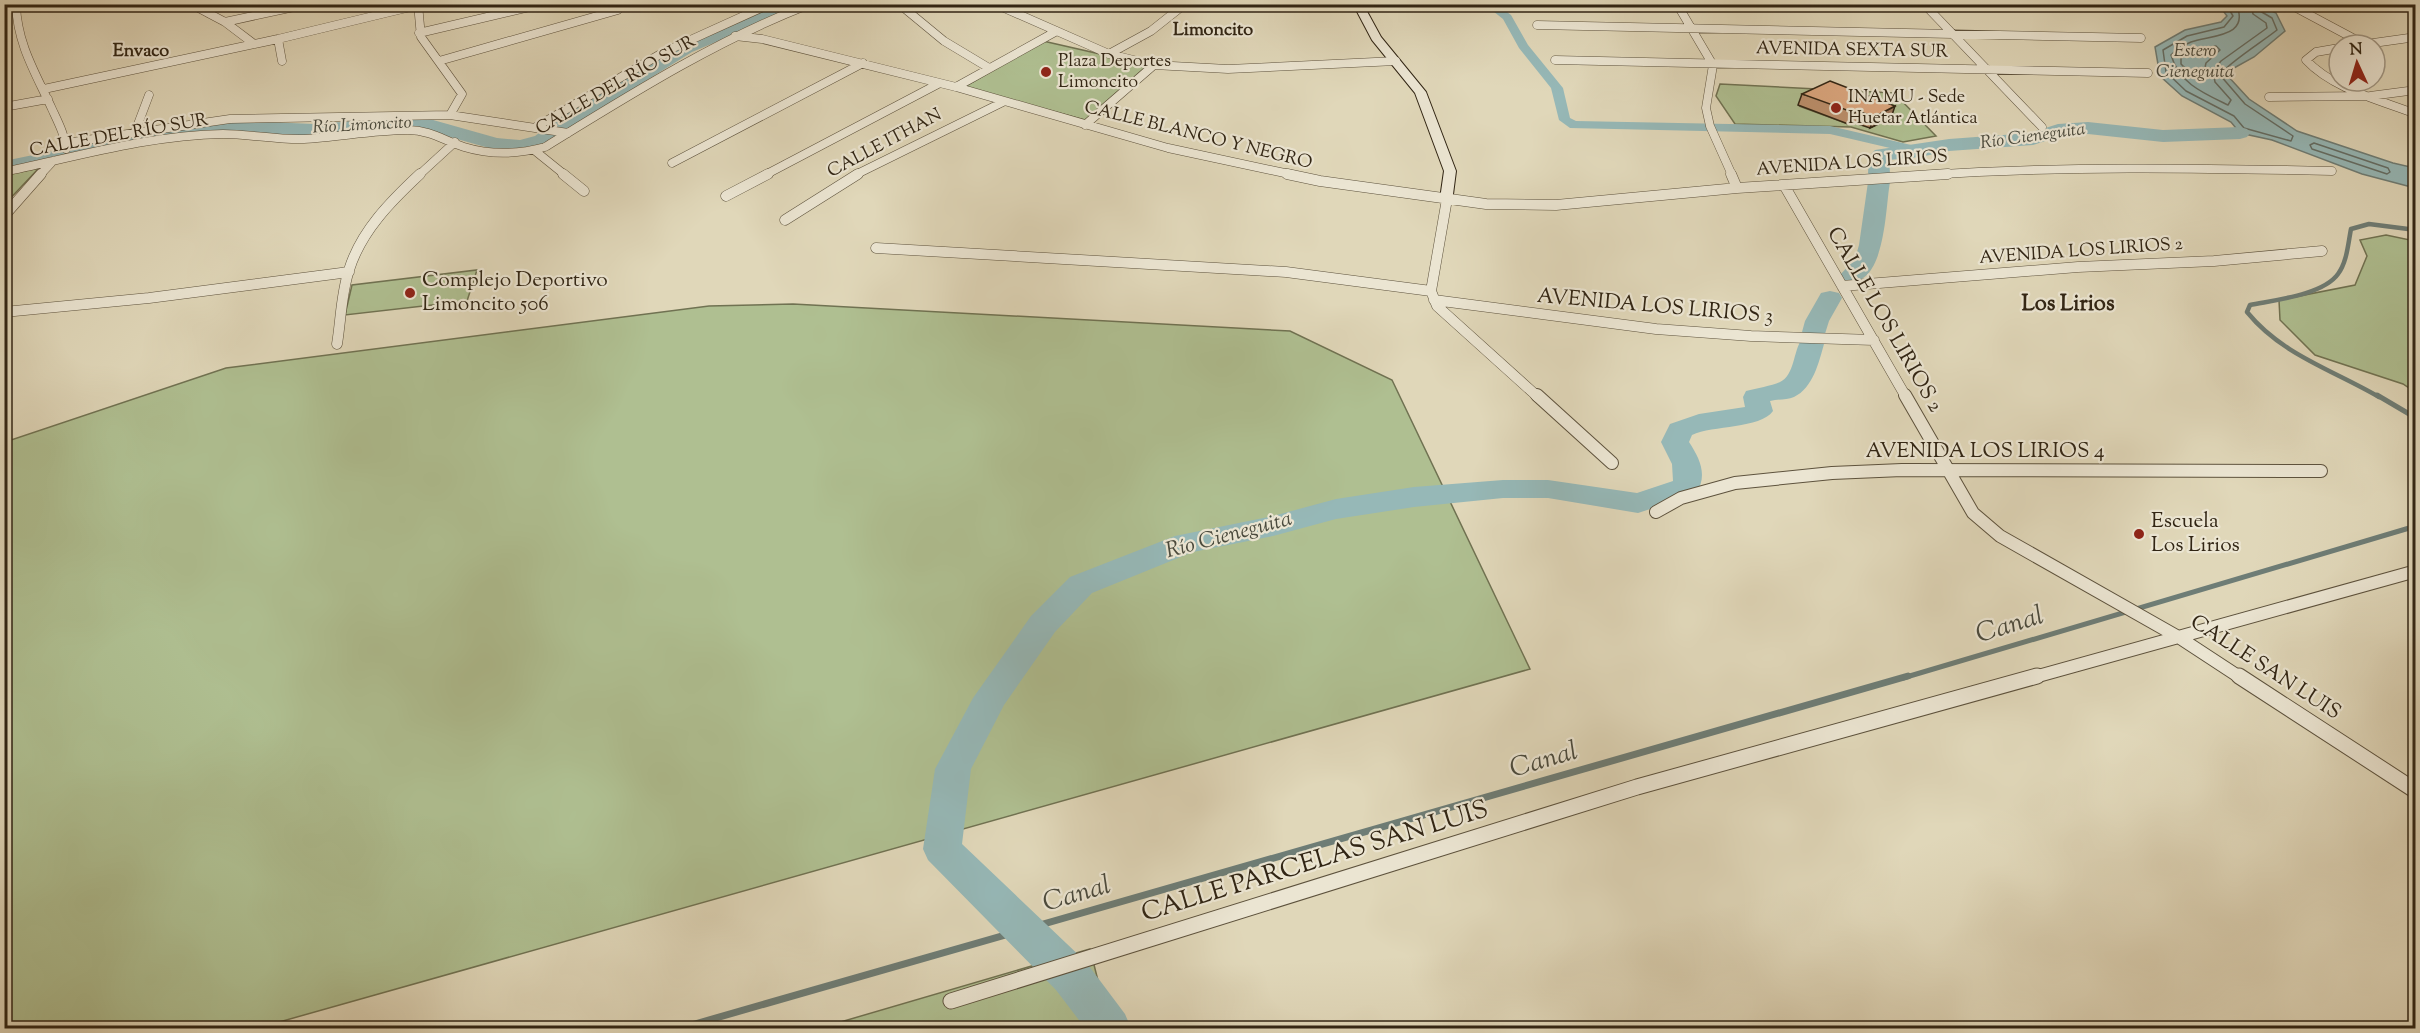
<svg xmlns="http://www.w3.org/2000/svg" width="2420" height="1033" font-family="'Sorts Mill Goudy',serif">
	<style>
		.green { fill: #afbf91; stroke: #707252; stroke-width: 1.5; fill-rule: evenodd }
		.water { fill: #96b8b7; stroke: #6e7d76; stroke-width: 1.5 }
		.lines { fill: none; stroke-linecap: round; stroke-linejoin: round }
		.shore { stroke: #646e66; stroke-width: 1.5 }
		.stream-far2 { stroke: #6e7d76; stroke-width: 4.5 }
		.stream-far1 { stroke: #6e7d76; stroke-width: 5 }
		.stream { stroke: #6e7d76; stroke-width: 7 }
		.canal { fill: #96b8b7; fill-rule: evenodd }
		.river { fill: #96b8b7; fill-rule: evenodd }
		.street-far3-casing { stroke: #5d523d; stroke-width: 9 }
		.street-far2-casing { stroke: #5d523d; stroke-width: 11 }
		.street-far1-casing { stroke: #5d523d; stroke-width: 14 }
		.street-casing { stroke: #5d523d; stroke-width: 17 }
		.secondary-casing { stroke: #312514; stroke-width: 2 }
		.street-far3 { stroke: #ebe5d2; stroke-width: 8 }
		.street-far2 { stroke: #ebe5d2; stroke-width: 10 }
		.street-far1 { stroke: #ebe5d2; stroke-width: 12 }
		.street { stroke: #ebe5d2; stroke-width: 15 }
		.secondary { fill: #ebe5d2; fill-rule: evenodd }
		.wall { fill: #bd906d; stroke: #312514; stroke-width: 1.5 }
		.shaded-wall { fill: #9a7559; stroke: #312514; stroke-width: 1.5 }
		.building { fill: #dca77f; stroke: #312514; stroke-width: 1.5 }
		.poi-dot { fill: #8f2418; stroke: #ebe5d2; stroke-width: 2 }
		.labels { text-anchor: middle; dominant-baseline: central; stroke-width: 4.5; stroke-linejoin: round; paint-order: stroke }
		.far-neighbourhood-label { font-size: 18px; font-weight: bold; fill: #312514; stroke: #ebe5d2 }
		.far-street-label { font-size: 18px; fill: #312514; stroke: #ebe5d2 }
		.far-water-label { font-size: 18px; font-style: italic; fill: #4a4a3d; stroke: #ebe5d2 }
		.far-poi-label { font-size: 18px; fill: #312514; stroke: #ebe5d2; text-anchor: start }
		.poi-label { font-size: 21px; fill: #312514; stroke: #ebe5d2; text-anchor: start }
		.street-label { font-size: 21px; fill: #312514; stroke: #ebe5d2 }
		.neighbourhood-label { font-size: 22px; font-weight: bold; fill: #312514; stroke: #ebe5d2 }
		.water-label { font-size: 22px; font-style: italic; fill: #4a4a3d; stroke: #ebe5d2 }
		.near-street-label { font-size: 26px; fill: #312514; stroke: #ebe5d2 }
		.near-water-label { font-size: 27px; font-style: italic; fill: #4a4a3d; stroke: #ebe5d2 }
	</style>
	<rect width="100%" height="100%" fill="#e0d7b9"/>
	<filter id="stains"><feTurbulence type="fractalNoise" baseFrequency=".00333" numOctaves="4"/><feColorMatrix values="0 0 0 0 .2 0 0 0 0 .09 0 0 0 0 .02 0 0 0 .5 -.17"/></filter>
	<radialGradient id="worn" r=".72"><stop offset=".6" stop-color="#630" stop-opacity="0"/><stop offset="1" stop-color="#630" stop-opacity=".3"/></radialGradient>
	<path class="green" d="M1043,41L1148,65L1085,120L964,87Z
		M1720,84L1894,93L1936,136L1903,142L1851,127L1735,124L1716,96ZM1799,106L1890,118L1848,124Z
		M39,168L5,204L4,175Z
		M2386,235L2415,241V392L2403,384L2315,355L2280,320L2279,300L2355,285L2367,256L2360,240Z
		M477,270L467,301L345,315L352,285Z
		M793,304L1290,331L1392,380L1530,669L258,1028H5V442L226,368L709,306Z
		M1090,949L1110,1028H820Z"/>
	<path class="water" d="M2214,5H2259L2276,13L2285,31L2254,57L2225,73L2249,99L2297,131L2393,163L2415,168V188L2362,174L2272,140L2240,133L2231,122L2182,96L2160,76L2155,47L2185,30L2221,22L2227,16L2221,8Z"/>
	<g class="lines">
		<path class="shore" d="M2226,4L2233,16L2224,27L2187,36L2163,50L2166,72L2186,91L2234,116L2244,128L2291,141L2293,136L2245,104L2220,75C2224,66 2266,39 2277,30L2272,18L2260,11L2258,4
			M2236,4C2251,37 2212,35 2191,42C2184,45 2177,49 2171,55C2179,83 2203,93 2228,105L2231,100L2215,82L2213,71L2221,61L2267,28L2266,23L2253,14L2251,4
			M2216,46L2220,50L2206,63L2202,80L2195,78L2181,64V58L2193,51Z
			M2314,143L2388,168L2390,172L2387,174L2312,149L2310,145Z"/>
		<path class="stream-far2" d="M2379,397C2333,370 2282,355 2247,312L2250,305C2274,300 2323,295 2338,274C2347,262 2348,244 2351,229L2369,224L2416,230"/>
		<path class="stream-far1" d="M2377,395L2416,418
			M1903,678L2416,526"/>
		<path class="stream" d="M681,1028L1908,676"/>
		<path class="canal" d="M1484,4H1496L1511,15L1528,45L1563,88L1570,118L1576,121L1830,126L1924,148L1926,151L1920,155L1830,134L1570,128L1559,120L1551,88L1519,48L1503,19Z"/>
		<path class="river" d="M776,4H800L798,8L692,52L575,125L549,145L520,152L496,150L418,128L315,136L245,133L140,145L4,173V161L140,133L245,121L315,124L419,116L497,138L520,140L535,136L561,117L680,44Z
			M2088,122L2163,130L2240,127L2247,129L2250,133L2247,137L2240,139L2163,142L2088,134L2061,136L2033,145L1949,151L1920,157L1889,160L1890,173L1887,177L1890,182C1885,209 1886,292 1843,281L1839,276L1855,259L1859,245L1868,182L1871,177L1868,173L1869,156L1875,150L1949,139L2030,133L2058,124Z
			M1830,291L1839,293L1842,298L1829,321L1824,337L1820,338L1824,344C1819,362 1813,388 1794,397C1787,400 1778,399 1770,401L1773,411C1760,429 1713,425 1692,435L1689,442C1700,459 1708,475 1696,494L1638,513L1548,498H1503L1414,507L1336,519L1273,536L1193,552L1092,593L1055,632L1004,705L971,769L962,844L1086,962L1125,1014L1131,1028H1085L1056,990L928,860L923,849L935,769L973,698L1031,616L1070,577L1175,536L1273,516L1336,499L1414,487L1503,480H1548L1637,493L1673,481L1672,464L1661,442L1670,424L1699,414L1745,407L1743,397L1746,391C1757,388 1771,386 1780,382C1795,375 1793,351 1802,339L1806,337L1802,332L1805,321L1821,293Z"/>
		<g class="street-far3-casing">
			<path id="street-far3" d="M16,4C17,44 36,74 52,109C58,122 65,135 66,149
				M191,4L225,22L254,44
				M418,4L421,37L462,94L450,115
				M904,4V8L944,41L989,68
				M995,4L1109,54L1154,65L1228,69L1396,61
				M1677,4L1713,65L1706,108L1710,126L1732,175
				M1924,4L2042,127
				M1999,4L2142,7
				M2289,4L2364,44
				M225,22L308,4
				M1537,25L2141,38
				M419,33L542,4
				M735,36L762,39L956,87L1168,148L1294,175
				M278,39L282,61
				M2359,45L2416,37
				M2339,48L2316,52L2306,60C2333,89 2380,100 2416,114
				M1109,54L1151,31L1185,4
				M1555,60L2148,73
				M439,61L618,10
				M956,87L1055,32
				M44,89L278,39L419,5
				M2269,97L2370,96L2416,90
				M4,107L48,99
				M1085,125L1154,65
				M536,127L664,52L770,4
				M135,132L149,95
				M66,143L230,119L450,115L568,133
				M534,150L565,175
				M672,163L863,63
				M4,172C75,157 150,135 223,134C250,134 277,140 304,139C339,137 374,130 408,130C430,130 445,141 464,147C490,155 519,154 545,147C631,94 715,41 810,4
				M40,175L53,161
				M419,175L455,142
				M765,175L938,84
				M855,175L1003,102
				M1926,175C2061,166 2196,168 2332,171"/>
		</g>
		<g class="street-far2-casing">
			<path id="street-far2" d="M563,174L584,191
				M1287,174L1320,181L1486,204L1556,205L1737,188L1948,174
				M1731,174L1737,188
				M1784,185L1906,397
				M726,196L768,174
				M1447,199L1431,291L1437,306L1538,397
				M4,216L41,174
				M785,220L858,174
				M876,248L1286,272L1431,291
				M1842,286L2078,267L2214,261L2322,251
				M1434,300L1656,329L1751,336L1874,340
				M4,312L149,298L349,272
				M337,344C341,320 341,294 349,270C361,231 391,201 420,174"/>
		</g>
		<g class="street-far1-casing">
			<path id="street-far1" d="M1537,395L1612,463
				M1905,395L1973,513L2000,536L2180,638L2241,678
				M1656,512L1681,498L1735,483L1832,473L1902,470L2321,471
				M2031,678L2416,571"/>
		</g>
		<g class="street-casing">
			<path id="street" d="M2239,676L2416,791
				M951,1001L1637,787L2037,676"/>
		</g>
		<g class="secondary-casing">
			<path id="secondary" d="M1353,4H1363L1381,37L1426,92L1456,171L1452,202L1447,203L1440,199L1444,171L1415,93L1372,40Z"/>
		</g>
		<use href="#street-far3" class="street-far3"/>
		<use href="#street-far2" class="street-far2"/>
		<use href="#street-far1" class="street-far1"/>
		<use href="#street" class="street"/>
		<use href="#secondary" class="secondary"/>
	</g>
	<path class="wall" d="M1802,94L1891,118L1870,128L1852,122L1848,124L1798,105Z"/>
	<path class="shaded-wall" d="M1895,106L1891,118L1870,128L1874,117Z
		M1856,110L1852,122L1848,124L1852,112Z"/>
	<path class="building" d="M1830,81L1895,106L1874,117L1856,110L1852,112L1802,94Z"/>
	<g class="poi-dot">
		<circle cx="1046" cy="72" r="6"/>
		<circle cx="1836" cy="108" r="6"/>
		<circle cx="410" cy="293" r="6"/>
		<circle cx="2139" cy="534" r="6"/>
	</g>
	<g class="labels">
		<g class="far-neighbourhood-label">
			<text x="1213" y="31">Limoncito</text>
			<text x="141" y="52">Envaco</text>
		</g>
		<g class="far-street-label">
			<text transform="translate(1852 51) rotate(1)">AVENIDA SEXTA SUR</text>
			<text transform="translate(616 86) rotate(-30)">CALLE DEL RÍO SUR</text>
			<text transform="translate(119 136) rotate(-10)">CALLE DEL RÍO SUR</text>
			<text transform="translate(1198 136) rotate(14)">CALLE BLANCO Y NEGRO</text>
			<text transform="translate(885 144) rotate(-28)">CALLE ITHAN</text>
			<text transform="translate(1852 164) rotate(-4)">AVENIDA LOS LIRIOS</text>
			<text transform="translate(2081 252) rotate(-4)">AVENIDA LOS LIRIOS 2</text>
		</g>
		<g class="far-water-label">
			<text x="2195" y="52">Estero<tspan x="2195" dy="21">Cieneguita</tspan></text>
			<text transform="translate(362 126) rotate(-3)">Río Limoncito</text>
			<text transform="translate(2033 137) rotate(-8)">Río Cieneguita</text>
		</g>
		<g class="far-poi-label">
			<text x="1058" y="62">Plaza Deportes<tspan x="1058" dy="21">Limoncito</tspan></text>
			<text x="1848" y="98">INAMU - Sede<tspan x="1848" dy="21">Huetar Atlántica</tspan></text>
		</g>
		<g class="poi-label">
			<text x="422" y="281">Complejo Deportivo<tspan x="422" dy="24">Limoncito 506</tspan></text>
			<text x="2151" y="522">Escuela<tspan x="2151" dy="24">Los Lirios</tspan></text>
		</g>
		<g class="street-label">
			<text transform="translate(1655 307) rotate(5)">AVENIDA LOS LIRIOS 3</text>
			<text transform="translate(1884 320) rotate(60)">CALLE LOS LIRIOS 2</text>
			<text x="1985" y="452">AVENIDA LOS LIRIOS 4</text>
			<text transform="translate(2265 668) rotate(33)">CALLE SAN LUIS</text>
		</g>
		<g class="neighbourhood-label">
			<text x="2068" y="305">Los Lirios</text>
		</g>
		<g class="water-label">
			<text transform="translate(1229 536) rotate(-15)">Río Cieneguita</text>
		</g>
		<g class="near-street-label">
			<text transform="translate(1315 862) rotate(-17)">CALLE PARCELAS SAN LUIS</text>
		</g>
		<g class="near-water-label">
			<text transform="translate(2010 626) rotate(-17)">Canal</text>
			<text transform="translate(1544 761) rotate(-16)">Canal</text>
			<text transform="translate(1077 895) rotate(-16)">Canal</text>
		</g>
	</g>
	<rect width="2420" height="1033" fill="none" stroke="#e0d7b9" stroke-width="24"/>
	<rect x="6" y="6" width="2408" height="1021" fill="none" stroke="#312514" stroke-width="3"/>
	<rect x="12" y="12" width="2396" height="1009" fill="none" stroke="#312514" stroke-width="1.5"/>
	<g transform="translate(2357 63) rotate(356)"><circle r="28" fill="#ebe5d2" stroke="#a19886" stroke-width="1.5"/>
	<path d="M0-4.5L10 22L0 15L-10 22Z" fill="#8f2418"/>
	<text y="-9" font-size="16" font-weight="bold" text-anchor="middle" fill="#312514">N</text>
	</g>
	<rect width="100%" height="100%" filter="url(#stains)"/>
	<rect width="100%" height="100%" fill="url(#worn)"/>
</svg>
